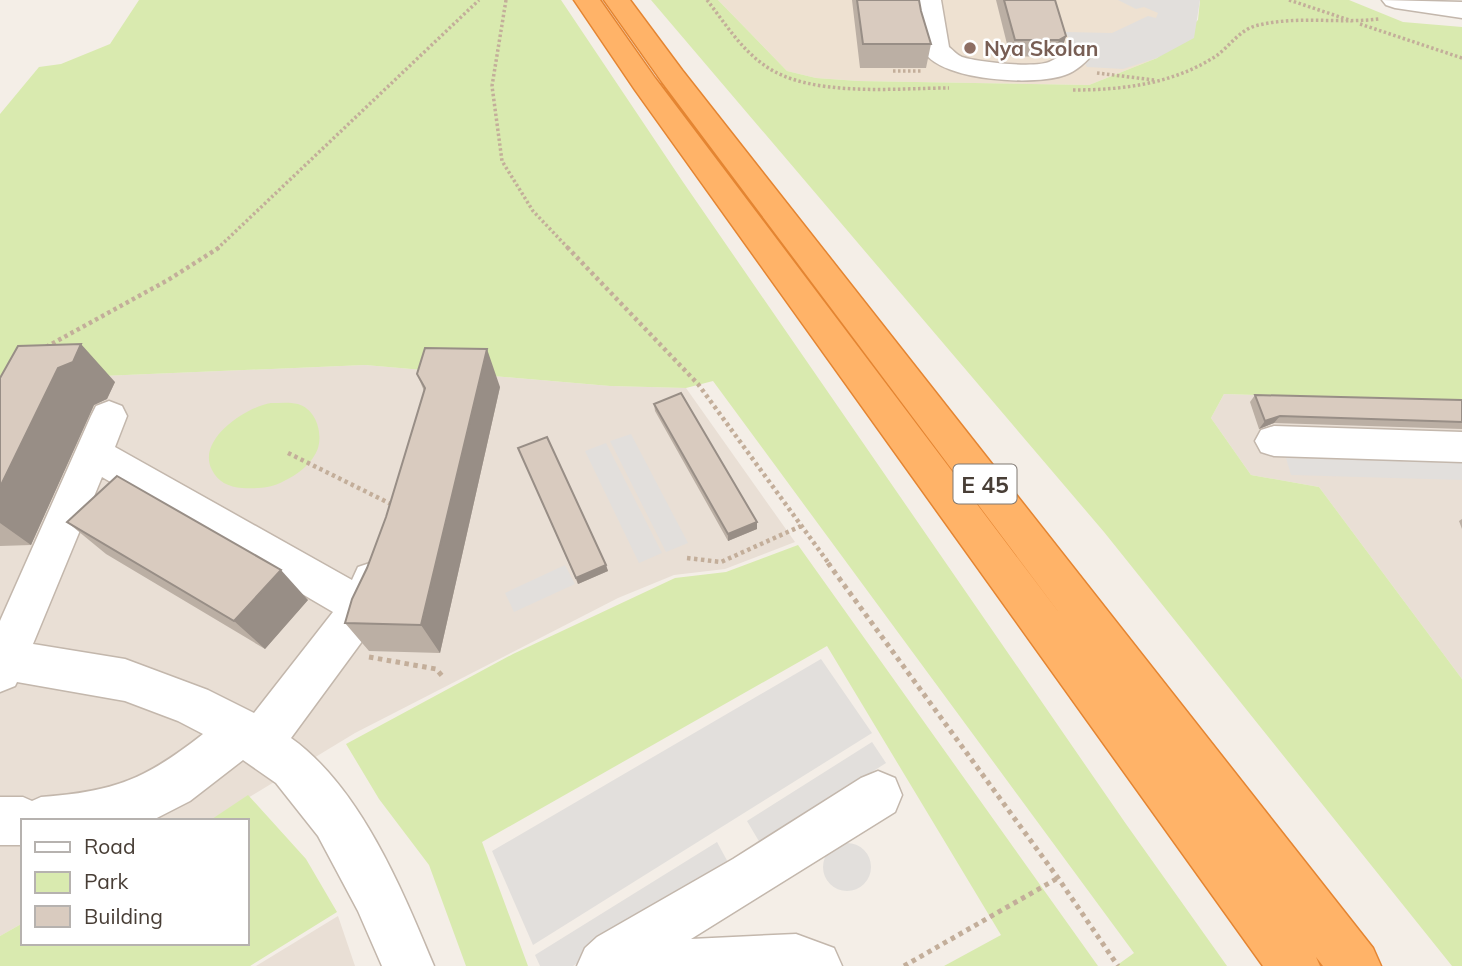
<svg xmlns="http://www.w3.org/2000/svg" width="1462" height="966" font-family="Mulish,sans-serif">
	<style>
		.residential { fill: #e9dfd5 }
		.education { fill: #eee1d1 }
		.green { fill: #d9eaaf }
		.parking { fill: #e2dfdc }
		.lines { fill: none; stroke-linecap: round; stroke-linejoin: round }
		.minor-casing { stroke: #c3b7ac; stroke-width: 3 }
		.highway-casing { stroke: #e48532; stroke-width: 3 }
		.path-far2 { stroke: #c3ae9a; stroke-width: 3.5; stroke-dasharray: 2.5 2.5; stroke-linecap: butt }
		.path-far1 { stroke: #c3ae9a; stroke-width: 4.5; stroke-dasharray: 3.5 3.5; stroke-linecap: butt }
		.path { stroke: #c3ae9a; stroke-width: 5; stroke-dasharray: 4.5 4.5; stroke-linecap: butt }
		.minor { fill: #fff; fill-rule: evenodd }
		.highway { fill: #ffb368; fill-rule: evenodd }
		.wall { fill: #bbafa4 }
		.shaded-wall { fill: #988e86 }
		.building { fill: #d9cbbf; stroke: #988e86; stroke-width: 2 }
		.education-dot { fill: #8d6e63; stroke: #fff; stroke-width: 2.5 }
		.labels { text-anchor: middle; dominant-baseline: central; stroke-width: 5; stroke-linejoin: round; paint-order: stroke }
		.far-education-label { font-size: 21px; font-weight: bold; fill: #785e54; stroke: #fff; text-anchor: start }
		.shield { fill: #fff; stroke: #7f7872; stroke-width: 2 }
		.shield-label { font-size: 23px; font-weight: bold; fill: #483e36 }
	</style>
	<rect width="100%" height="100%" fill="#f4eee7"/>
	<path class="residential" d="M365,365L610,386L686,388L795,542L725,569L674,575L618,598L355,733L210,821H23V923L0,936V442L30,379Z
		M1224,394L1462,402V679L1319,487L1251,475L1211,418Z
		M338,916L355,966H256Z"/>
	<path class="education" d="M718,0H1200L1157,58L1089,85L858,81L816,78L787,71Z"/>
	<path class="green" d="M139,0H561L683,182L1126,824L1227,966H1116L1134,953L713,381L686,388L610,386L365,365L31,379L0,442V114L39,67L61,64L110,44Z
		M651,0H718L787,71L816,78L858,81L1089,85L1157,58L1198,20L1200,0H1349L1403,22L1462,27V402L1224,394L1211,418L1251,475L1319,487L1462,679V966H1452L1104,532Z
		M271,403C280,403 289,402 298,404C315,409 323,431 318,448C313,463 297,475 284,481C272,488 256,489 242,488C229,487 218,482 212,470C196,440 246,407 271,403Z
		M798,545L1098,966H944L1001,935L827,646L482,842L528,966H466L429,865L379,799L346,744L513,654L675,578L726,572Z
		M248,795L306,859L337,912L250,966H0V936L23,923V943H247V821H209Z"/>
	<path class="parking" d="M1118,0H1200L1194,38L1157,58L1123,69L1087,67L1065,32L1112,33L1148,16L1156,18L1158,13L1144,7L1136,9Z
		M631,434L688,543L666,552L610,441Z
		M606,443L662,553L639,563L585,451Z
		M1286,458L1462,463V480L1291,475Z
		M565,565L575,584L514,612L505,593Z
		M821,659L872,733L533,945L492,851Z
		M872,742L886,763L760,843L747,821Z
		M717,842L730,866L573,966H540L535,955Z
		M823 867a24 24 0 1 1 48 0a24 24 0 1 1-48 0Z"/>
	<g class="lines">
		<g class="minor-casing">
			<path id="minor" d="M915,0H941L949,47C953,50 957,55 962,57C978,62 1037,69 1051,61C1066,54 1072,42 1090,46L1094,52C1088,61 1075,72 1065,75C1035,86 944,81 925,53C917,41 918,15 915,0Z
				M1382,0L1462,2V18L1395,8L1386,5Z
				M109,401L122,406L127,416L115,447L352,580L358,567L373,562L388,567L394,580L377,621L291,738C360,787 402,889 434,966H382L358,911L318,836L276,783L243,760L190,801L151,821H23V845H0V797H23L32,801L41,797C114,792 146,779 203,734L178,721L125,701L17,682L15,686L0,692V621L91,416L96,406ZM102,477L333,612L254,713L208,690L125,659L33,644Z
				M1274,426L1462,432V462L1274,456L1261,452L1255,441L1261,430Z
				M878,771L895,778L902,795L895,812L691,939L796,934L834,948L842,966H577L585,948L597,937L733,859L861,778Z"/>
		</g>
		<g class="highway-casing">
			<path id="highway" d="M574,0H600L655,78L1060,614L662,82L604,0H630L682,70L1373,948L1381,966H1323L1316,957L1320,966H1263L635,90Z"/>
		</g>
		<path class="path-far2" d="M506,0L492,86L502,161L533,211L569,249
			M707,0C724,22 741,49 764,65C809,98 895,88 949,88
			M1289,0L1352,21
			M1360,24L1462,58
			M893,71H921
			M1097,73L1154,80
			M1073,90C1122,90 1171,84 1213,58C1228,49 1238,31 1255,26C1295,15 1338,24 1379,19
			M217,249L479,0"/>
		<path class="path-far1" d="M567,247L698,384L830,565
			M46,347L168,280L220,247
			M288,453L395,506
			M687,558L721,562L801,526"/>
		<path class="path" d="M828,563L1058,878L1118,966
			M369,657L436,669L444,678
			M904,966L1058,878"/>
		<use href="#minor" class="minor"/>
		<use href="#highway" class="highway"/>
	</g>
	<path class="wall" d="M852,0H919L921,11L931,44L926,68H860Z
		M996,0H1055L1066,36L1061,52L1054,57L1010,56Z
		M417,374L500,387L440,653L369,651L345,623L367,568L386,517L424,391Z
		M0,378L115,382L107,399L94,405L31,545L0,546Z
		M1255,395L1462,400V429L1274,423L1259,429L1250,402Z
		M654,404L757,522V529L728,541L655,411Z
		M518,448L606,565L608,571L578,584Z
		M1462,519V529L1459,521Z
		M67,522L308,600L265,649L106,554Z"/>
	<path class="shaded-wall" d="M1066,36L1061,52L1054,57L1059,40Z
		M81,344L115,382L107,399L94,405L31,545L0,523V487L58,368Z
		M487,349L500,387L440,653L421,625Z
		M1280,416L1274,423L1259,429L1265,421Z
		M757,522V529L728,541V534Z
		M606,565L608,571L578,584L576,578Z
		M281,570L308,600L265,649L234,621Z"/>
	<path class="building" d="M857,0H919L921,11L931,44H863Z
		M1004,0H1055L1066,36L1059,40H1015Z
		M81,344L73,362L58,368L0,487V378L18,346Z
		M425,348L487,349L421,625L345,623L352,599L367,568L386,517L425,388L417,374Z
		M681,393L757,522L728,534L654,404Z
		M1255,395L1462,400V422L1280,416L1265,421Z
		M547,437L606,565L576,578L518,448Z
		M117,476L281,570L234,621L67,522Z"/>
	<circle class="education-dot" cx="970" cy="48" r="7"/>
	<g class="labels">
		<g class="far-education-label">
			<text x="984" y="48">Nya Skolan</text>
		</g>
		<rect class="shield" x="953.5" y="464.5" width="63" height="39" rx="5"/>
		<g class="shield-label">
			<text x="985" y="484">E 45</text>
		</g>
	</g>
	<rect x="21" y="819" width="228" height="126" fill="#ffffff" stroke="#b6b2af" stroke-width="2"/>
	<rect x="35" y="842" width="35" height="10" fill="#ffffff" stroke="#b6b2af" stroke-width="2"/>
	<text x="84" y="854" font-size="21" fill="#483e36">Road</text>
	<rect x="35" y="872" width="35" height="21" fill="#d9eaaf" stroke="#b6b2af" stroke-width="2"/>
	<text x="84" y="889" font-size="21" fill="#483e36">Park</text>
	<rect x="35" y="906" width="35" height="21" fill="#d9cbbf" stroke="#b6b2af" stroke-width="2"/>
	<text x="84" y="924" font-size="21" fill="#483e36">Building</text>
</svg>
